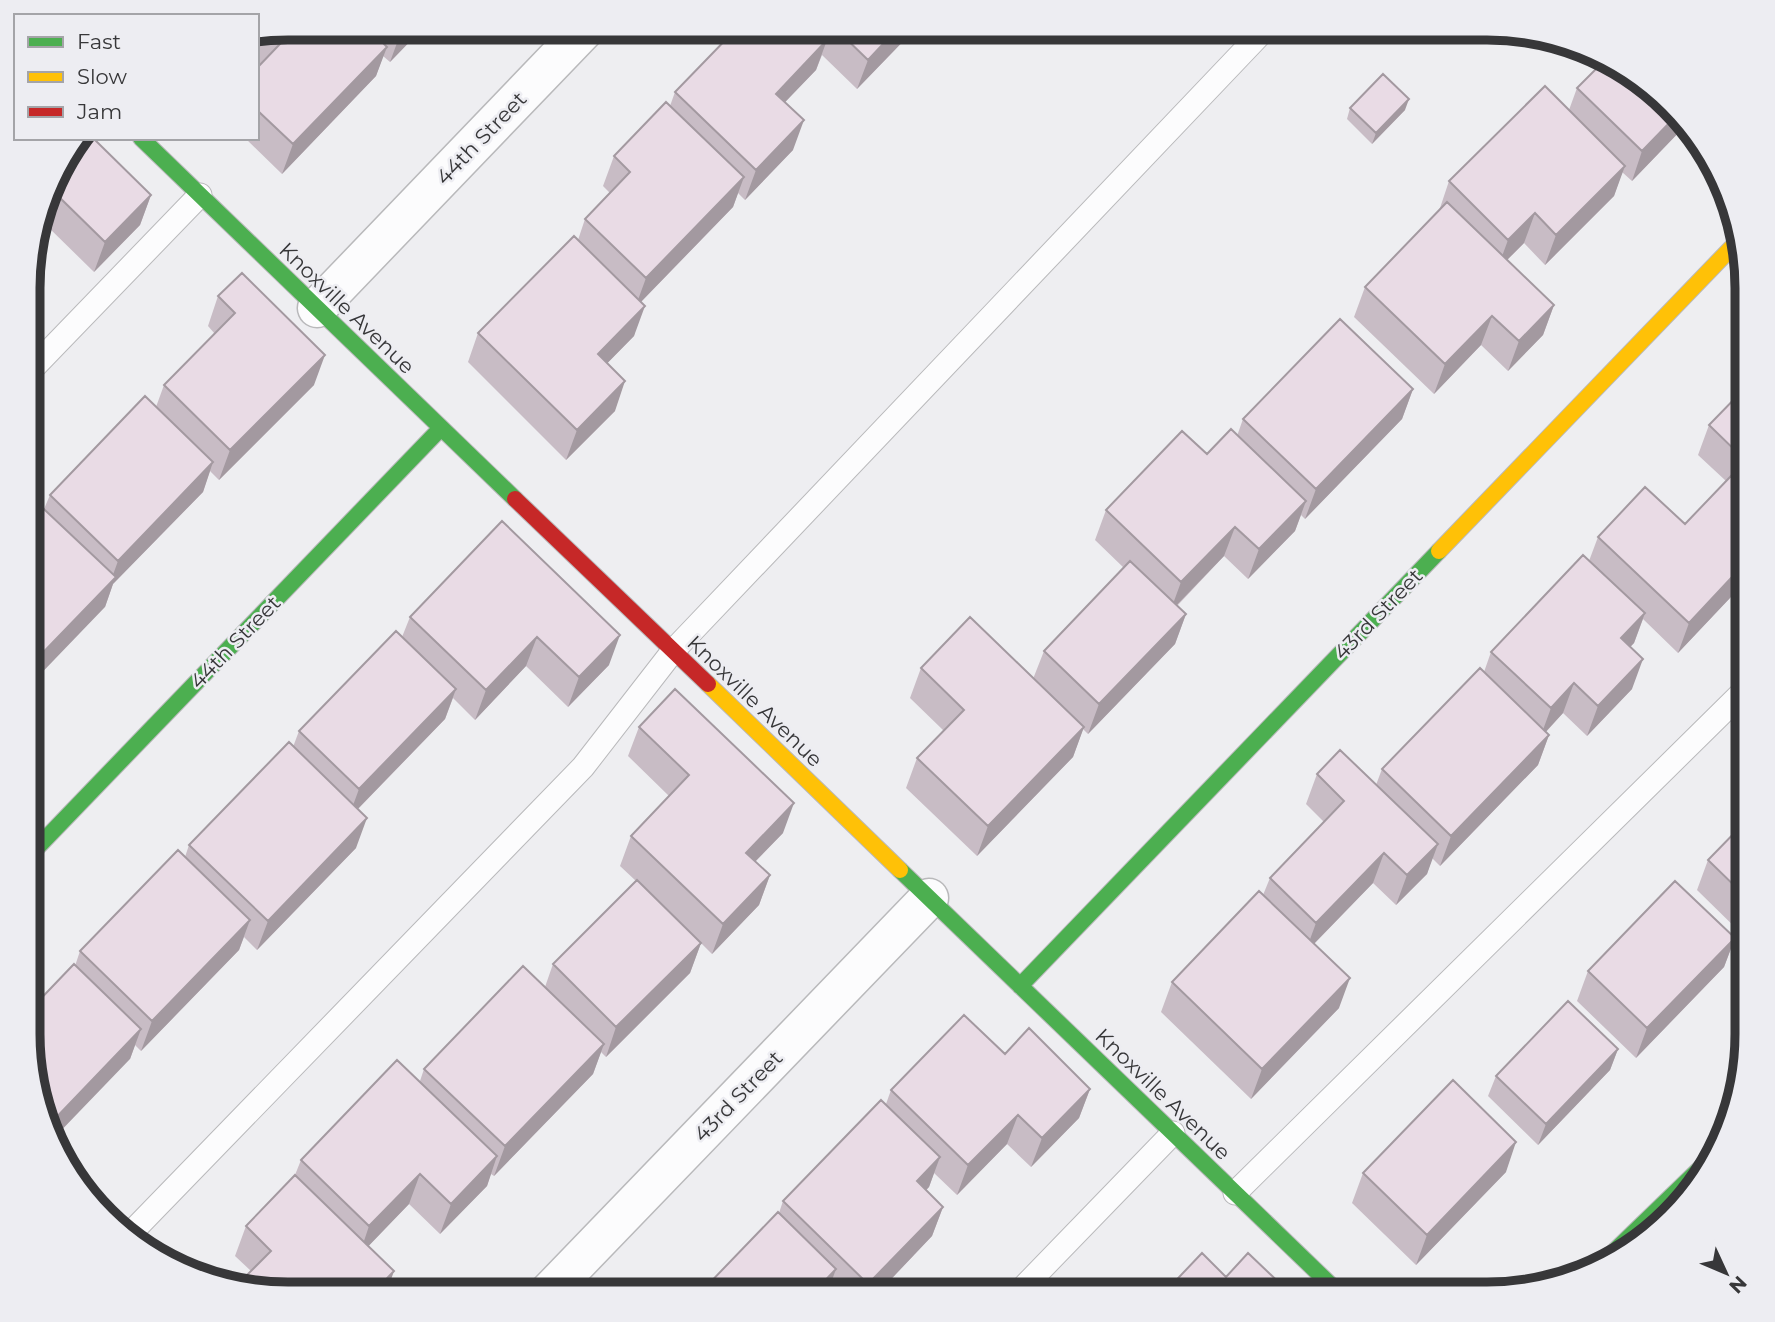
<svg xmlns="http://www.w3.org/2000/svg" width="1775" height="1322" font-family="Montserrat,sans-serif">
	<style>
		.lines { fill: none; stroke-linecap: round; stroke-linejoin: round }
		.lane-casing { stroke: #b9b9bb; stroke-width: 25 }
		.street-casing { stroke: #b9b9bb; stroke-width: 41 }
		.fast-casing { stroke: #b9b9bb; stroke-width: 18 }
		.slow-casing { stroke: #b9b9bb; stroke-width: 18 }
		.jam-casing { stroke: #b9b9bb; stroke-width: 18 }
		.lane { stroke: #fcfcfd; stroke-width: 23 }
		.street { stroke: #fcfcfd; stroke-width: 38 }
		.fast { stroke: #4caf50; stroke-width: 16 }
		.slow { stroke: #ffc107; stroke-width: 16 }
		.jam { stroke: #c62828; stroke-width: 16 }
		.wall { fill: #c8bcc5 }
		.shaded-wall { fill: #a399a0 }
		.building { fill: #e9dbe5; stroke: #a399a0; stroke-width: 2 }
		.labels { text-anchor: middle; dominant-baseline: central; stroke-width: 5; stroke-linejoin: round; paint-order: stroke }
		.street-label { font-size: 21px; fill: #373739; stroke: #ededf2 }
		.rim { fill: none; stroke: #373739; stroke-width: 9 }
	</style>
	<rect width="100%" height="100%" fill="#eeeef1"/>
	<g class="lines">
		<g class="lane-casing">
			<path id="lane" d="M30,371L200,195
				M1235,1193L1747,688
				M128,1236L583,767L673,651L1266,28
				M1017,1294L1173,1133"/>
		</g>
		<g class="street-casing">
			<path id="street" d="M317,308L586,28
				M547,1294L929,898"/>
		</g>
		<g class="fast-casing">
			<path id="fast" d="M141,138L515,499
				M29,856L441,428
				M900,870L1340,1294
				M1020,986L1439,551
				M1596,1269L1712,1157"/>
		</g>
		<g class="slow-casing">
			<path id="slow" d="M1439,551L1736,243
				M708,684L900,870"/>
		</g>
		<g class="jam-casing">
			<path id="jam" d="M515,499L708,684"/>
		</g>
		<use href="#lane" class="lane"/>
		<use href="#street" class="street"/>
		<use href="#fast" class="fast"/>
		<use href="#slow" class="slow"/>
		<use href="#jam" class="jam"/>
	</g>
	<path class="wall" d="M289,28H423L390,62L383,56L376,76L282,174L245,138H257V68L260,65L257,62V33Z
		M737,28H916L857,89L822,55L816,70L785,102L793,150L745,200L738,193L733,207L641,302L634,336L607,363L615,411L566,460L468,362L478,333L578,240L585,219L610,193L603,186L614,156L670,106L675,92Z
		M1577,88L1658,92L1684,127L1632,181L1622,172L1614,196L1545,265L1524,243L1507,260L1554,305L1543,335L1508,371L1481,345L1434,394L1354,317L1365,287L1439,211L1449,181L1569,110Z
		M1350,108L1405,110L1372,144L1347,119Z
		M63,159L151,195L140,225L94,272L45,224Z
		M218,296L314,385L219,480L210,471L203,492L113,584L105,607L44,509L50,495L156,407L164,385L215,334L208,326Z
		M1747,386V580L1678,653L1643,619L1634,643L1630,647L1632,689L1587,736L1563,713L1546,732L1549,735L1538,765L1440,866L1432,858L1427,874L1396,905L1373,883L1314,944L1339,1008L1251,1099L1161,1012L1172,982L1263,895L1270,878L1324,822L1306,804L1317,774L1376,785L1382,769L1484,672L1491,652L1589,561L1598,537L1685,524L1726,481L1698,455L1709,425Z
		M1413,389L1402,419L1305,519L1301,515L1295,531L1248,579L1224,556L1177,606L1186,614L1175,644L1088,734L1083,729L1073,757L977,856L906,788L917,758L944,731L910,698L921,668L1033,679L1044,651L1124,568L1095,540L1106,510L1207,454L1237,436L1243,419Z
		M502,521L609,665L568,707L526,666L475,720L453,698L445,719L358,809L356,848L257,950L244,937L239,950L141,1051L135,1045L130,1059L75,966L80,951L185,857L189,845L293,747L299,731L402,637L410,617Z
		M639,727L783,833L755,862L770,875L759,905L712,954L701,943L690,973L606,1057L601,1052L593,1074L494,1176L491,1174L487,1186L440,1234L409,1204L368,1246L251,1271L235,1256L246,1226L295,1175L301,1160L420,1081L424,1069L545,987L553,964L636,881L620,866L631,836L669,796L628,756Z
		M1747,820L1746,938L1697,890L1708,860Z
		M1735,938L1724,967L1636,1058L1577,1001L1588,971Z
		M1618,1049L1610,1070L1538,1145L1488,1096L1496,1076Z
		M1005,1054L1090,1089L1079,1118L1031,1167L1007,1144L957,1195L934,1173L929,1187L926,1190L943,1207L932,1236L877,1294H837L830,1287L779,1213L783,1201L886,1104L891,1090Z
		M1506,1172L1416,1265L1352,1203L1363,1173Z"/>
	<path class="shaded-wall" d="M405,28H423L390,62L401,32Z
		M898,28H916L857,89L868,60Z
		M827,40L816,70L765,123L776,94Z
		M387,47L376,76L282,174L293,144Z
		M1409,99L1405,110L1372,144L1376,133Z
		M1676,116L1684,127L1632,181L1642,151Z
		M804,120L793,150L745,200L756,170Z
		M1625,166L1614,196L1545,265L1556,235Z
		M744,177L733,207L635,308L646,278Z
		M56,194L45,224L38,230L48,202Z
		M151,195L140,225L94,272L105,242Z
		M1535,213L1524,243L1497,270L1508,240Z
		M1554,305L1543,335L1508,371L1519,341Z
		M645,306L634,336L587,384L598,354Z
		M1492,316L1481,345L1434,394L1445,364Z
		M325,355L314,385L219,480L230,450Z
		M625,381L615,411L566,460L577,430Z
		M1413,389L1402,419L1305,519L1316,489Z
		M213,462L203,492L113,584L105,607L29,686V667L110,583L118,561Z
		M1306,501L1295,531L1248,579L1259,549Z
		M1235,527L1224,556L1170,612L1181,582Z
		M1747,561V580L1678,653L1689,623Z
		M1645,613L1634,643L1610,668L1621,638Z
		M1186,614L1175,644L1088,734L1099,704Z
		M620,635L609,665L568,707L579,677Z
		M537,637L526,666L475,720L486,690Z
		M1643,659L1632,689L1587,736L1598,706Z
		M1574,683L1563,713L1540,738L1551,708Z
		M456,689L445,719L348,819L359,789Z
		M1084,727L1073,757L977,856L988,826Z
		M1549,735L1538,765L1440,866L1451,836Z
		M794,803L783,833L735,882L746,853Z
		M367,818L356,848L257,950L268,921Z
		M1438,844L1427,874L1396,905L1407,875Z
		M1384,853L1373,883L1305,953L1316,923Z
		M770,875L759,905L712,954L723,924Z
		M250,920L239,950L141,1051L152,1021Z
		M1735,938L1724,967L1636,1058L1647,1028Z
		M701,943L690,973L606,1057L616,1027Z
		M1350,978L1339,1008L1251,1099L1262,1069Z
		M141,1029L130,1059L52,1140L49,1125Z
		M604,1044L593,1074L494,1176L505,1146Z
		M1618,1049L1610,1070L1538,1145L1546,1124Z
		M1090,1089L1079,1118L1031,1167L1042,1138Z
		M1018,1115L1007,1144L957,1195L968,1165Z
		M1516,1142L1506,1172L1416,1265L1427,1235Z
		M497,1156L487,1186L440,1234L451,1204Z
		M940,1157L929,1187L906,1211L917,1181Z
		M420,1174L409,1204L359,1256L369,1226Z
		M943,1207L932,1236L877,1294H865L868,1284Z
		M836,1269L827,1294H812Z
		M394,1271L386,1294H372Z"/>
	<path class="building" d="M289,28H368L387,47L293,144L257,110V68L280,44L268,31Z
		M396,28H405L401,32Z
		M737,28H814L827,40L776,94L804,120L756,170L675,92Z
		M835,28H898L868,60Z
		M1605,60L1658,92L1676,116L1642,151L1577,88Z
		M1383,74L1409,99L1376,133L1350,108Z
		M1545,86L1625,166L1556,235L1535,213L1508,240L1449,181Z
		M666,102L744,177L646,278L585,219L630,172L614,156Z
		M79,138H93L151,195L105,242L56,194L48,202L63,159Z
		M1447,202L1554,305L1519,341L1492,316L1445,364L1365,287Z
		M574,236L645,306L598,354L625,381L577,430L478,333Z
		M242,273L325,355L230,450L164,385L235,313L218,296Z
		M1340,319L1413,389L1316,489L1243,419Z
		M1747,386V462L1709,425Z
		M145,396L213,462L118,561L50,495Z
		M1231,429L1306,501L1259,549L1235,527L1181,582L1106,510L1182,431L1207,454Z
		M1731,476L1747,491V561L1689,623L1598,537L1645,487L1685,524Z
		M30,496L116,577L29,667Z
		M502,521L620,635L579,677L537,637L486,690L410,617Z
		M1583,555L1645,613L1621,638L1643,659L1598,706L1574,683L1551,708L1491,652Z
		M1130,561L1186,614L1099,704L1044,651Z
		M970,617L1084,727L988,826L917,758L964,710L921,668Z
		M396,631L456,689L359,789L299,731Z
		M1480,668L1549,735L1451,836L1382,769Z
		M675,689L794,803L746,853L770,875L723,924L631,836L689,775L639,727Z
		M289,742L367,818L268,921L189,845Z
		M1340,750L1438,844L1407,875L1384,853L1316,923L1270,878L1344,801L1317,774Z
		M1747,820V898L1708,860Z
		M178,850L250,920L152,1021L80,951Z
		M637,880L701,943L616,1027L553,964Z
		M1675,881L1735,938L1647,1028L1588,971Z
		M1259,891L1350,978L1262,1069L1172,982Z
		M74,964L141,1029L49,1125L29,1051V1011Z
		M523,966L604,1044L505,1146L424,1069Z
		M1568,1001L1618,1049L1546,1124L1496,1076Z
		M964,1015L1005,1054L1029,1028L1090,1089L1042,1138L1018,1115L968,1165L891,1090Z
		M397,1060L497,1156L451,1204L420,1174L369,1226L301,1160Z
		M1453,1080L1516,1142L1427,1235L1363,1173Z
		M881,1100L940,1157L917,1181L943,1207L868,1284L783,1201Z
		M295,1175L394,1271L372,1294L272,1293L237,1285L271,1251L246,1226Z
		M778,1212L836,1269L812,1294H699Z
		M1202,1253L1226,1277L1248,1253L1291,1294H1163Z"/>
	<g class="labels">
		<g class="street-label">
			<text transform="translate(481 138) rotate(-46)">44th Street</text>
			<text transform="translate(347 308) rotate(44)">Knoxville Avenue</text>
			<text transform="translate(1378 614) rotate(-46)">43rd Street</text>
			<text transform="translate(235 642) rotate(-46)">44th Street</text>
			<text transform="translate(755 701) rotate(44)">Knoxville Avenue</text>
			<text transform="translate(1163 1094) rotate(44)">Knoxville Avenue</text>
			<text transform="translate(738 1096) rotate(-46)">43rd Street</text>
		</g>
	</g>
	<path d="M0 0H1775V1322H0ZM288 40H1487A248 248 0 0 1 1735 288V1034A248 248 0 0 1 1487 1282H288A248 248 0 0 1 40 1034V288A248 248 0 0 1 288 40Z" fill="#ededf2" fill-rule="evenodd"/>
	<path class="rim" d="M288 40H1487A248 248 0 0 1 1735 288V1034A248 248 0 0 1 1487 1282H288A248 248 0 0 1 40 1034V288A248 248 0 0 1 288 40Z"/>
	<rect x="14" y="14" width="245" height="126" fill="#ededf2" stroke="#a4a4a8" stroke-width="2"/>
	<rect x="28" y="37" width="35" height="10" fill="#4caf50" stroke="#a4a4a8" stroke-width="2"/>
	<text x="77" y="49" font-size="21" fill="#373739">Fast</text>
	<rect x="28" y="72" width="35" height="10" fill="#ffc107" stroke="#a4a4a8" stroke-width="2"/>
	<text x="77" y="84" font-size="21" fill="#373739">Slow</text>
	<rect x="28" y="107" width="35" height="10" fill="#c62828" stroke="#a4a4a8" stroke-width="2"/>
	<text x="77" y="119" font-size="21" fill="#373739">Jam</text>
	<g transform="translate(1726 1273) rotate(134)" stroke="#ededf2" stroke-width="5" paint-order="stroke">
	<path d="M0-5L12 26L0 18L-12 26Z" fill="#373739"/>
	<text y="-10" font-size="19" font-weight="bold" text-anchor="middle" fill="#373739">N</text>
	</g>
</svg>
